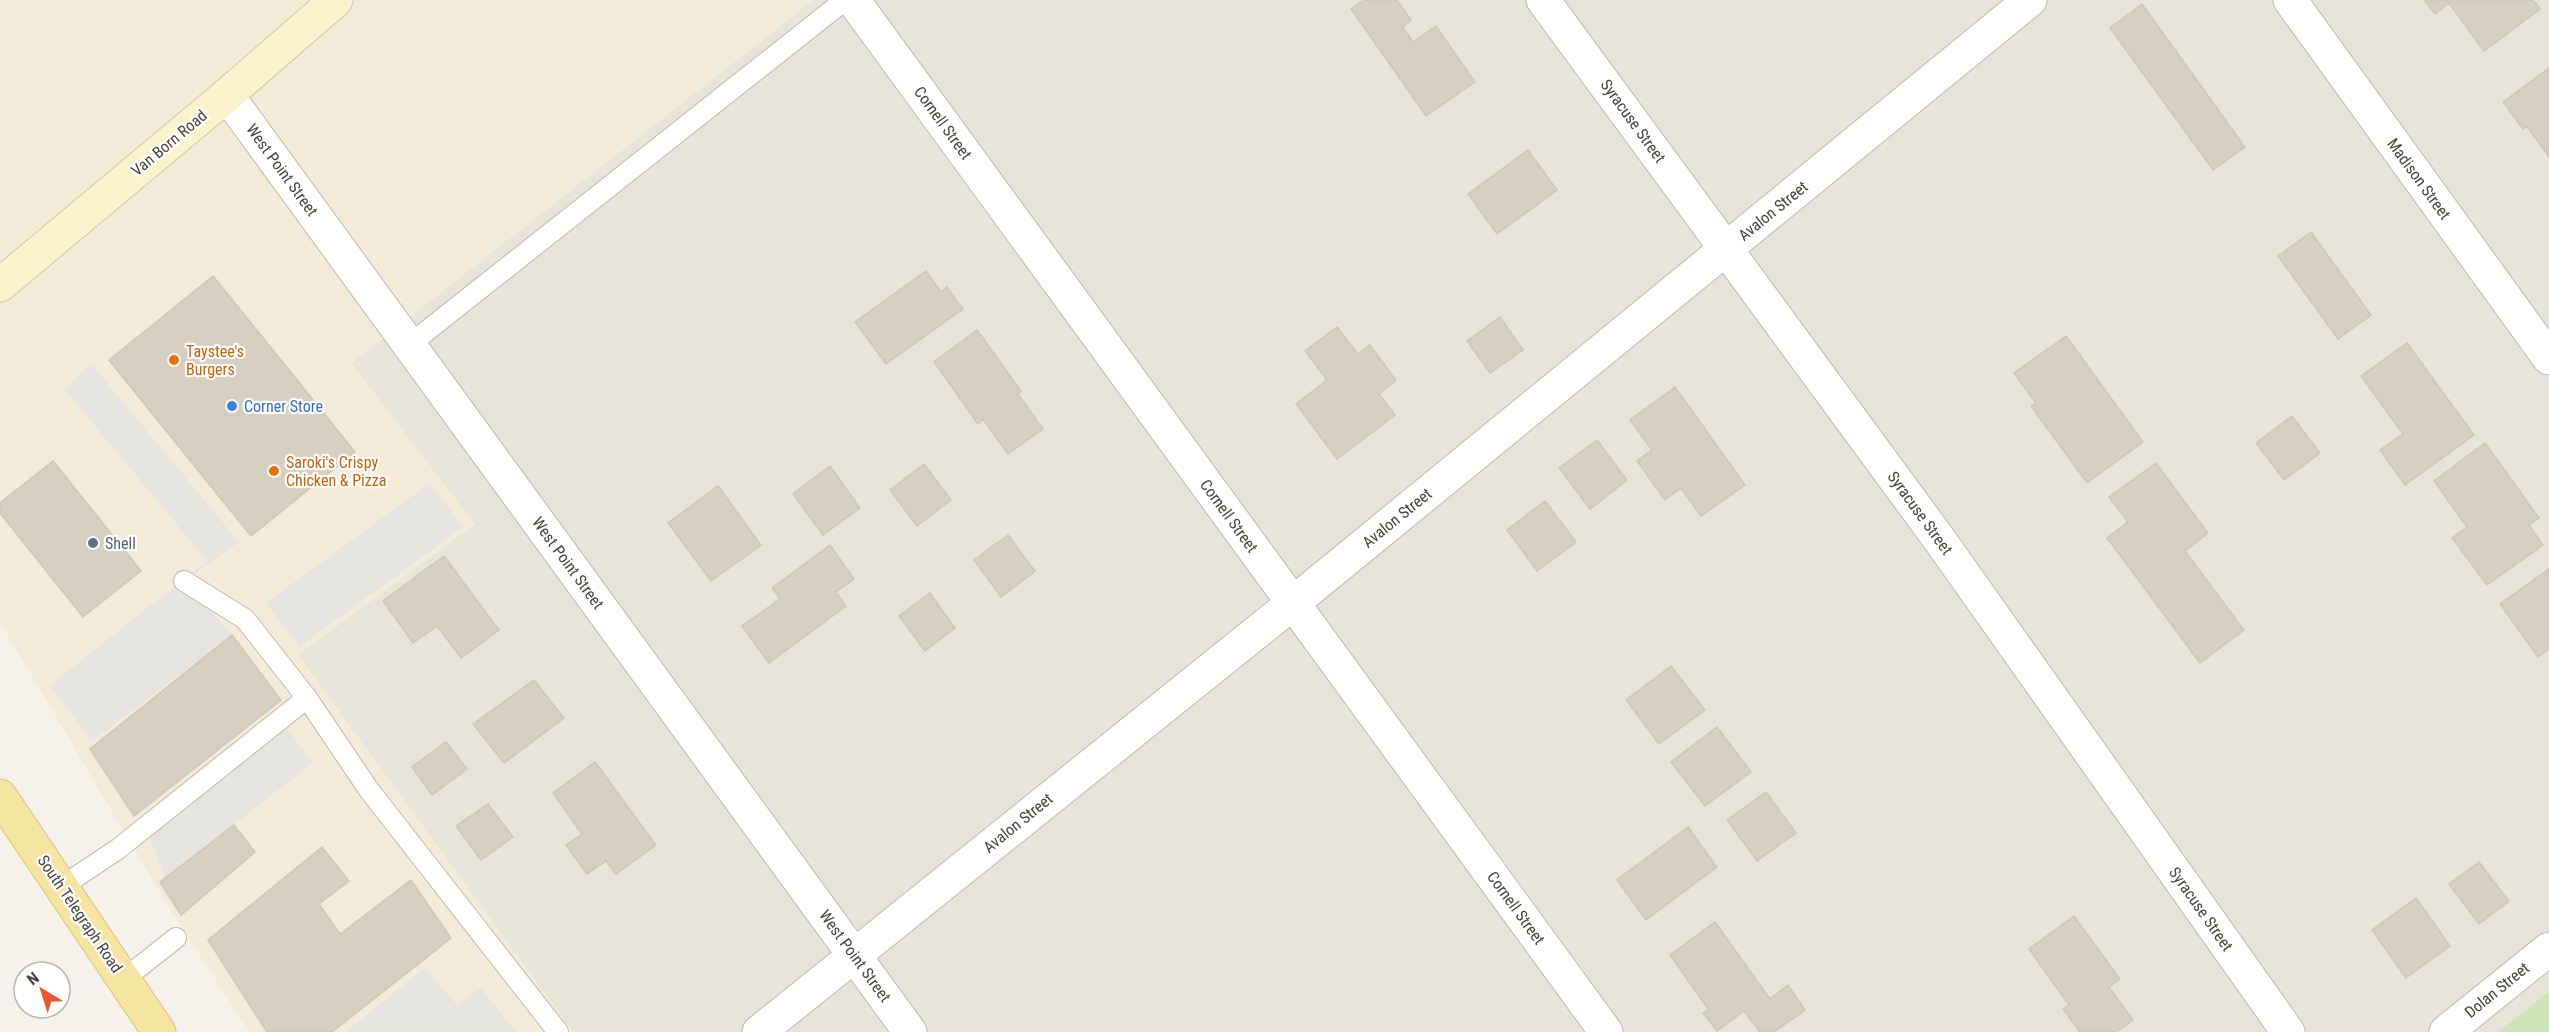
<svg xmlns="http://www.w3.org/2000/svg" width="2549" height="1032" font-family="'Roboto Condensed',sans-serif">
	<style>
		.residential { fill: #e7e4d9 }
		.commercial { fill: #f3ead8 }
		.green { fill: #cce4b7 }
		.parking { fill: #e6e4e1 }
		.building { fill: #d5cec1; stroke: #cfc7b5; stroke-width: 1.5 }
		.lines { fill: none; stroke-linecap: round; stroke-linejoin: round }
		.lane-casing { stroke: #bfbaae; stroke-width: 22 }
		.street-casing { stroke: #bfbaae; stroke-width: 35 }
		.secondary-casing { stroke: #cfc79e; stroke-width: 35 }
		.primary-casing { stroke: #dac372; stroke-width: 35 }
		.lane { stroke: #fff; stroke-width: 20 }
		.street { stroke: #fff; stroke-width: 33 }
		.secondary { stroke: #faf3ce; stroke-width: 33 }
		.primary { stroke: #f6e4a2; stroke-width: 33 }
		.food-dot { fill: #e8710a; stroke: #fff; stroke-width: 2 }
		.shop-dot { fill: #3f7fe0; stroke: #fff; stroke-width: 2 }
		.service-dot { fill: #5c6f8a; stroke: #fff; stroke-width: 2 }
		.labels { text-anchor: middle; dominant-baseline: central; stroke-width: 4.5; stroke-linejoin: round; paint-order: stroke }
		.street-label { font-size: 16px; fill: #474339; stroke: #fff }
		.food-label { font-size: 16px; fill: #c56008; stroke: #fff; text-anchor: start }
		.shop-label { font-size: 16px; fill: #366cbe; stroke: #fff; text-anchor: start }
		.service-label { font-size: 16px; fill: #4e5e75; stroke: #fff; text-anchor: start }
	</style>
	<rect width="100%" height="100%" fill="#f4f2eb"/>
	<path class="residential" d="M813,0H2549V1032H573L298,655L474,524L351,363Z"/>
	<path class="commercial" d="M0,0H813L351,363L475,524L298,655L573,1032H250L174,916L0,622Z"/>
	<path class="green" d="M2549,992V1032H2498Z"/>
	<path class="parking" d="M91,364L239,542L184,581L232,635L92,741L50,685L207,561L64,389Z
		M430,483L463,527L299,647L266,603Z
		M280,719L313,763L165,878L146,826Z
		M425,968L457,1005L481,988L516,1032H345Z"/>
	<path class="building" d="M1364,0H1397L1411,20L1403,27L1413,42L1436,26L1475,82L1426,116L1351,9Z
		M2424,0H2533L2540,9L2484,51L2449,3L2435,14Z
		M2142,4L2245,147L2213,170L2110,28Z
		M2549,68V157L2527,126L2523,129L2503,102Z
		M1528,150L1557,190L1497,234L1468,194Z
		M2311,232L2371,315L2338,339L2278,256Z
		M926,271L941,292L947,287L963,309L886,364L855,322Z
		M213,276L355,452L251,536L109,360Z
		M1500,317L1523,350L1490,373L1467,341Z
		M1337,327L1358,354L1370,345L1396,380L1379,394L1395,415L1337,459L1296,404L1327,380L1305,351Z
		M977,330L1021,391L1018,394L1043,429L1008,454L983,419L978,424L934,362Z
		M2066,336L2143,442L2087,483L2031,406L2036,403L2014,373Z
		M2407,343L2474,435L2405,485L2380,450L2403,434L2361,376Z
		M1675,387L1745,485L1701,516L1681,488L1665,500L1637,461L1652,450L1630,420Z
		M2292,416L2320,453L2284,480L2256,443Z
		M1597,440L1627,480L1590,509L1559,468Z
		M2485,443L2539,518L2529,525L2543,545L2487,585L2452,538L2467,527L2434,481Z
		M53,461L141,571L83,617L0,513V503Z
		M2156,463L2208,533L2185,551L2244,630L2200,663L2107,538L2128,522L2109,497Z
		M924,464L951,500L917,526L890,490Z
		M830,466L860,508L823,535L793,494Z
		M718,486L761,545L711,581L668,523Z
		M1545,501L1576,542L1537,571L1507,530Z
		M1008,535L1035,571L1001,597L974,560Z
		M830,545L854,579L836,592L846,606L769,663L742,626L780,599L772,588Z
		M444,556L499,630L461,658L437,626L413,643L383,601Z
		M2549,569V649L2538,657L2500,604Z
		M930,593L955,628L925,651L899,616Z
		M232,635L281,700L134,816L90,749Z
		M1671,666L1705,710L1659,744L1626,700Z
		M534,680L564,718L504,763L473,724Z
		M1717,727L1751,772L1705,806L1671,762Z
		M446,742L467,769L432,795L412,767Z
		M595,762L656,845L616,874L606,861L587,874L566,845L582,834L553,793Z
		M1766,792L1796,833L1757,861L1727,820Z
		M488,804L513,837L481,860L456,826Z
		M234,825L255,852L181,915L160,882Z
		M1688,827L1717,867L1646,920L1617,880Z
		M322,847L349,881L319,904L340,934L411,880L451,938L332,1032H267L208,940Z
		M2479,862L2509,901L2479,924L2449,884Z
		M2416,898L2450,946L2406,978L2372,930Z
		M2074,916L2120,979L2109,987L2133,1020L2116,1032H2080L2063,1009L2069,1005L2029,949Z
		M1715,922L1770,999L1788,985L1805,1010L1774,1032H1760L1744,1011L1717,1031L1703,1013L1708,1009L1670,955Z"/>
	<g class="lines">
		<g class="lane-casing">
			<path id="lane" d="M409,345L845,0
				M184,581L245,619L307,698L369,790L558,1032
				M61,887L118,849L307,698
				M124,979L176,938"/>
		</g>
		<g class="street-casing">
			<path id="street" d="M853,0L1606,1032
				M1543,0L1939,539L2288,1032
				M2290,0L2549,358
				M227,95L910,1032
				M759,1032L1293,603L2030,0
				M2446,1032L2549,949"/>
		</g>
		<g class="secondary-casing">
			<path id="secondary" d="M0,285L227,95L336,0"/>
		</g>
		<g class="primary-casing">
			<path id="primary" d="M0,796L159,1032"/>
		</g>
		<use href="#lane" class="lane"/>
		<use href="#street" class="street"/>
		<use href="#secondary" class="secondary"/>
		<use href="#primary" class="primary"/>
	</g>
	<g class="food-dot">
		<circle cx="174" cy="360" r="6"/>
		<circle cx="274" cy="471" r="6"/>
	</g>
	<circle class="shop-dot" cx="232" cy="406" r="6"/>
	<circle class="service-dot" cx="93" cy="543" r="6"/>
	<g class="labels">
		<g class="street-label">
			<text transform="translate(1633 121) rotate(54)">Syracuse Street</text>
			<text transform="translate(943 123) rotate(54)">Cornell Street</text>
			<text transform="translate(169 143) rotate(-40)">Van Born Road</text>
			<text transform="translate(282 170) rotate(54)">West Point Street</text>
			<text transform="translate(2419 179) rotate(54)">Madison Street</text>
			<text transform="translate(1773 211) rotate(-39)">Avalon Street</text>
			<text transform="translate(1920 513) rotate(54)">Syracuse Street</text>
			<text transform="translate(1229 516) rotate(54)">Cornell Street</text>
			<text transform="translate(1397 518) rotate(-39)">Avalon Street</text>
			<text transform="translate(568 563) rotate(54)">West Point Street</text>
			<text transform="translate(1018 823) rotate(-39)">Avalon Street</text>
			<text transform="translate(1516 908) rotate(54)">Cornell Street</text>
			<text transform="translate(2201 909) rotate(55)">Syracuse Street</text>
			<text transform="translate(80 914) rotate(56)">South Telegraph Road</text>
			<text transform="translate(855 956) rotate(54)">West Point Street</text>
			<text transform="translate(2497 990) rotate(-39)">Dolan Street</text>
		</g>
		<g class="food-label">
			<text x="186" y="351">Taystee's<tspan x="186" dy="18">Burgers</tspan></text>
			<text x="286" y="462">Saroki's Crispy<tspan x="286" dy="18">Chicken &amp; Pizza</tspan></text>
		</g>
		<g class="shop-label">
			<text x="244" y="406">Corner Store</text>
		</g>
		<g class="service-label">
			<text x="105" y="543">Shell</text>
		</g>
	</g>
	<g transform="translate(42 990) rotate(322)"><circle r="28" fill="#ffffff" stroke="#b5b4b0" stroke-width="1.5"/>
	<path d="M0-4.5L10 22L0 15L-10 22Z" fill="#e8582e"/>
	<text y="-9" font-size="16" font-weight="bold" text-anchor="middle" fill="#474339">N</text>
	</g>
</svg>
